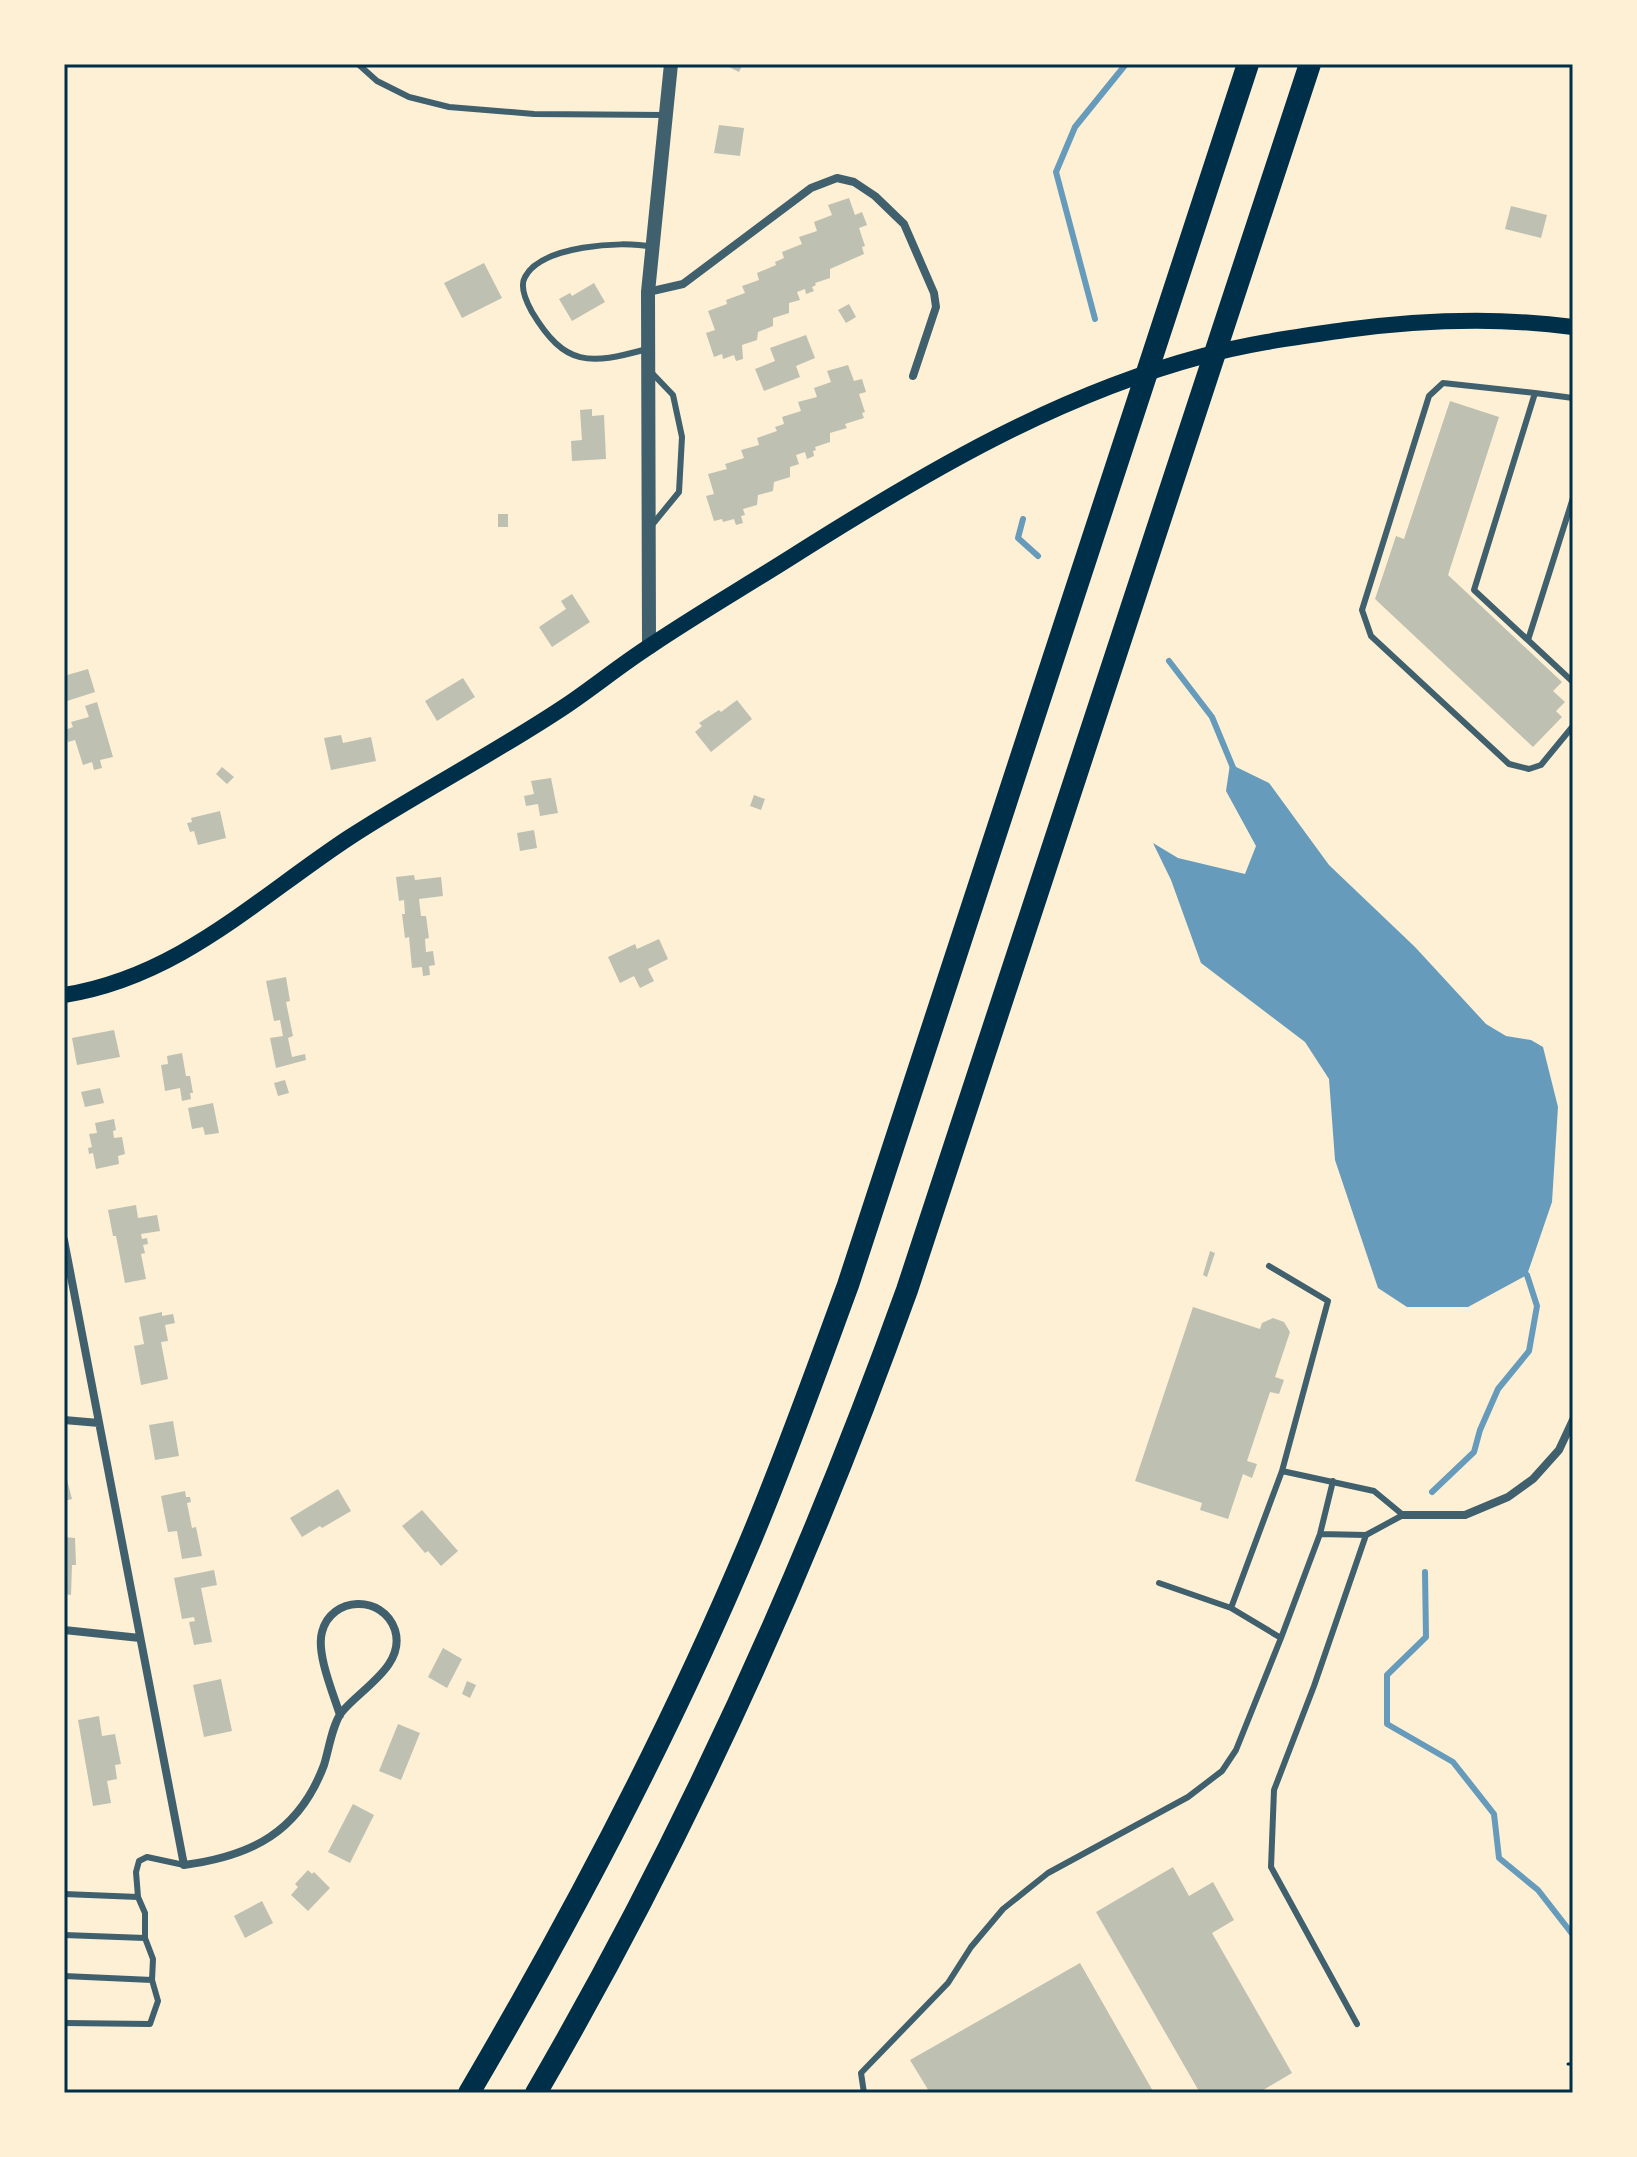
<svg xmlns="http://www.w3.org/2000/svg" width="1637" height="2157" font-family="Raleway,sans-serif">
	<style>
		.water { fill: #669bbc }
		.lines { fill: none; stroke-linecap: round; stroke-linejoin: round }
		.stream { stroke: #669bbc; stroke-width: 6 }
		.building { fill: #bec0b2 }
		.path { stroke: #003049; stroke-width: 3 }
		.service { stroke: #3f606c; stroke-width: 6 }
		.minor { stroke: #3f606c; stroke-width: 8 }
		.tertiary { stroke: #3f606c; stroke-width: 14 }
		.secondary { stroke: #003049; stroke-width: 16 }
		.motorway { stroke: #003049; stroke-width: 22 }
		.neatline { fill: none; stroke: #003049; stroke-width: 3 }
	</style>
	<rect width="100%" height="100%" fill="#fdf0d5"/>
	<path class="water" d="M1230,764L1269,783L1329,865L1415,947L1486,1024L1506,1036L1531,1040L1543,1047L1558,1107L1552,1202L1527,1275L1468,1307H1407L1378,1288L1335,1160L1329,1079L1305,1042L1201,963L1171,880L1153,843L1178,858L1245,874L1256,846L1226,791Z"/>
	<g class="lines">
		<path class="stream" d="M1095,319L1056,172L1075,127L1126,64
			M1023,519L1018,538L1038,556
			M1169,661L1212,717L1234,770
			M1432,1492L1474,1452L1480,1430L1498,1389L1529,1351L1537,1306L1527,1275L1524,1272
			M1425,1572L1426,1637L1387,1675V1724L1453,1762L1494,1814L1499,1858L1538,1890L1573,1935"/>
	</g>
	<path class="building" d="M723,64H743L739,72Z
		M719,125L744,128L740,156L714,153Z
		M849,198L855,215L862,212L867,225L859,228L865,246L862,247L864,254L830,269V278L815,283L816,285L812,287L814,291L806,294L805,289L797,292L800,300L789,303V313L773,318V326L758,332L757,340L742,345L743,359L736,361L734,355L723,359L722,354L714,357L706,333L715,330L708,311L727,304L726,300L745,293L742,286L759,280L757,273L776,265L775,262L784,258L782,252L802,244L799,237L817,231L814,222L832,215L828,205Z
		M1511,206L1547,215L1541,238L1505,229Z
		M484,263L502,298L462,318L444,283Z
		M594,283L605,302L572,321L559,299L570,293L572,296Z
		M849,304L856,317L846,323L838,310Z
		M806,335L815,358L796,366L800,377L764,391L755,369L775,361L770,348Z
		M848,365L854,381L862,379L866,392L859,394L865,412L862,413L864,418L845,424L847,428L830,433V442L815,447L816,450L813,451L814,456L807,459L805,452L796,455L799,464L790,467V477L774,482L773,491L758,495L757,505L743,509L745,515L741,516L743,523L736,525L734,519L723,522L722,519L714,521L706,496L714,494L708,474L727,469L725,464L744,458L741,450L759,445L757,438L777,431L775,427L784,424L782,417L801,411L798,402L817,397L814,388L831,382L827,371Z
		M1450,401L1499,417L1448,575L1562,682L1553,691L1565,702L1556,711L1562,717L1533,747L1375,599L1396,536L1404,539Z
		M592,409V416L604,415L606,459L572,461L571,441L582,440L580,410Z
		M498,514H508V527H498Z
		M572,594L590,622L552,647L539,627L566,609L561,601Z
		M88,669L95,692L64,702V676Z
		M463,678L475,697L437,721L425,701Z
		M737,700L752,719L711,752L695,732L702,726L699,723L719,710L721,712Z
		M97,702L113,757L100,760L102,768L94,770L92,762L83,765L75,740L68,742L65,730L73,727L71,722L89,717L85,706Z
		M341,735L343,743L371,737L376,761L331,770L324,738Z
		M222,767L234,777L227,784L216,774Z
		M551,778L558,813L540,816L538,804L526,806L524,796L534,794L531,781Z
		M754,795L765,799L761,810L750,806Z
		M220,811L226,838L198,845L194,831L190,832L187,823L192,822L191,818Z
		M534,830L537,848L520,851L517,833Z
		M414,875L415,880L441,877L443,896L419,899L421,916H426L429,938L425,939L426,952L433,951L435,965L429,966L430,975L423,976L422,967L412,968L409,937L405,938L402,914H405L404,900L399,901L396,877Z
		M659,939L668,959L648,969L654,981L640,988L634,976L620,983L608,957L635,944L637,949Z
		M286,977L290,1001L286,1002L293,1036L288,1038L292,1057L305,1054L306,1060L276,1068L270,1038L283,1036L280,1020L274,1021L266,981Z
		M114,1030L120,1057L77,1065L72,1038Z
		M182,1053L186,1076H190L193,1093H190L191,1099L182,1101L180,1088L165,1091L161,1065L168,1064L167,1056Z
		M285,1080L289,1093L278,1096L274,1083Z
		M100,1088L104,1103L85,1107L81,1092Z
		M213,1103L219,1133L205,1135L203,1127L192,1129L188,1108Z
		M114,1119L116,1130L113,1131L114,1138L122,1137L125,1154L118,1156L119,1164L96,1169L93,1153L89,1154L88,1148L92,1147L89,1134L97,1133L95,1123Z
		M136,1205L138,1218L157,1215L160,1231L141,1234L142,1239L147,1238L148,1244L143,1245L145,1253L141,1254L146,1279L125,1283L116,1236H113L108,1210Z
		M1210,1251L1215,1253L1207,1277L1203,1275Z
		M1193,1307L1260,1329L1262,1323L1273,1318L1284,1322L1290,1332L1275,1377L1284,1380L1279,1394L1270,1392L1247,1461L1257,1464L1252,1478L1243,1474L1228,1519L1200,1510L1202,1503L1135,1481Z
		M162,1312V1316L173,1314L175,1323L165,1325L168,1341L161,1342L168,1379L141,1385L134,1346L144,1344L139,1317Z
		M173,1421L179,1456L155,1460L149,1425Z
		M64,1468L72,1499L64,1501Z
		M338,1489L351,1511L322,1528L320,1526L302,1537L290,1518Z
		M185,1491L186,1497H190L191,1502L187,1503L192,1528L196,1527L202,1556L182,1559L177,1531L168,1532L161,1496Z
		M422,1510L458,1551L441,1566L428,1551L425,1553L402,1526Z
		M64,1537L75,1538L76,1565H72L71,1595L64,1594Z
		M214,1570L217,1585L201,1588L212,1642L194,1645L189,1622L195,1621L194,1617L182,1619L174,1578Z
		M443,1648L462,1659L447,1688L428,1677Z
		M221,1679L232,1731L204,1737L193,1685Z
		M467,1681L476,1685L470,1698L462,1694Z
		M99,1716L102,1736L115,1734L121,1764L115,1765L117,1779L107,1781L111,1803L93,1806L78,1720Z
		M398,1724L420,1733L401,1780L379,1771Z
		M353,1804L374,1815L350,1863L328,1852Z
		M1173,1867L1189,1896L1213,1882L1234,1920L1212,1933L1292,2073L1258,2093H1200L1096,1912Z
		M308,1870L312,1874L314,1872L330,1888L308,1911L291,1895L298,1887L295,1884Z
		M262,1901L273,1923L245,1938L234,1916Z
		M1080,1963L1154,2093H930L910,2060Z"/>
	<g class="lines">
		<path class="path" d="M1568,2064H1573"/>
		<path class="service" d="M358,64L377,81L409,97L449,107L534,114L665,115
			M647,349C589,365 565,367 532,312C527,303 519,287 525,277C541,246 621,240 652,247
			M651,372L673,395L682,437L679,492L652,525
			M1535,393L1443,383L1429,396L1362,610L1371,636L1509,764L1529,769L1541,765L1573,726
			M1573,398L1535,393L1474,590L1573,682
			M1528,640L1573,498
			M1269,1266L1328,1301L1282,1471L1374,1491L1403,1515L1366,1535L1320,1534
			M1159,1583L1231,1608
			M1281,1638L1231,1608L1282,1471
			M64,1894L138,1897
			M64,1935L145,1938
			M64,1976L152,1980L153,1959L145,1938V1913L138,1897L136,1872L139,1861L147,1857L184,1865
			M64,2023L150,2024L158,2001L152,1980
			M1357,2024L1271,1867L1274,1790L1314,1686L1366,1535
			M864,2093L861,2073L948,1983L971,1947L1003,1909L1048,1873L1188,1797L1222,1771L1236,1750L1281,1638L1320,1534L1333,1481"/>
		<path class="minor" d="M648,292L683,284L811,188L837,178L854,182L875,196L904,224L934,293L936,307L913,376
			M64,1240L184,1865C252,1856 299,1832 324,1765C329,1749 332,1726 341,1713C360,1689 406,1666 395,1630C383,1594 331,1596 322,1632C316,1653 333,1693 340,1715
			M64,1420L99,1423
			M1403,1515H1465L1508,1497L1533,1479L1559,1450L1573,1420
			M64,1630L140,1638"/>
		<path class="tertiary" d="M649,646L648,292L671,64"/>
		<path class="secondary" d="M64,995C179,977 257,898 350,837C421,791 497,752 567,705C595,686 622,664 650,646C699,613 751,583 801,551C928,471 1057,395 1203,356C1250,343 1297,337 1345,330C1420,320 1498,317 1573,327"/>
		<path class="motorway" d="M469,2093C573,1916 669,1734 749,1544C785,1459 816,1372 848,1285L1248,64
			M536,2093C685,1837 807,1568 907,1290L1310,64"/>
	</g>
	<rect width="1637" height="2157" fill="none" stroke="#fdf0d5" stroke-width="132"/>
	<rect x="66" y="66" width="1505" height="2025" class="neatline"/>
</svg>
